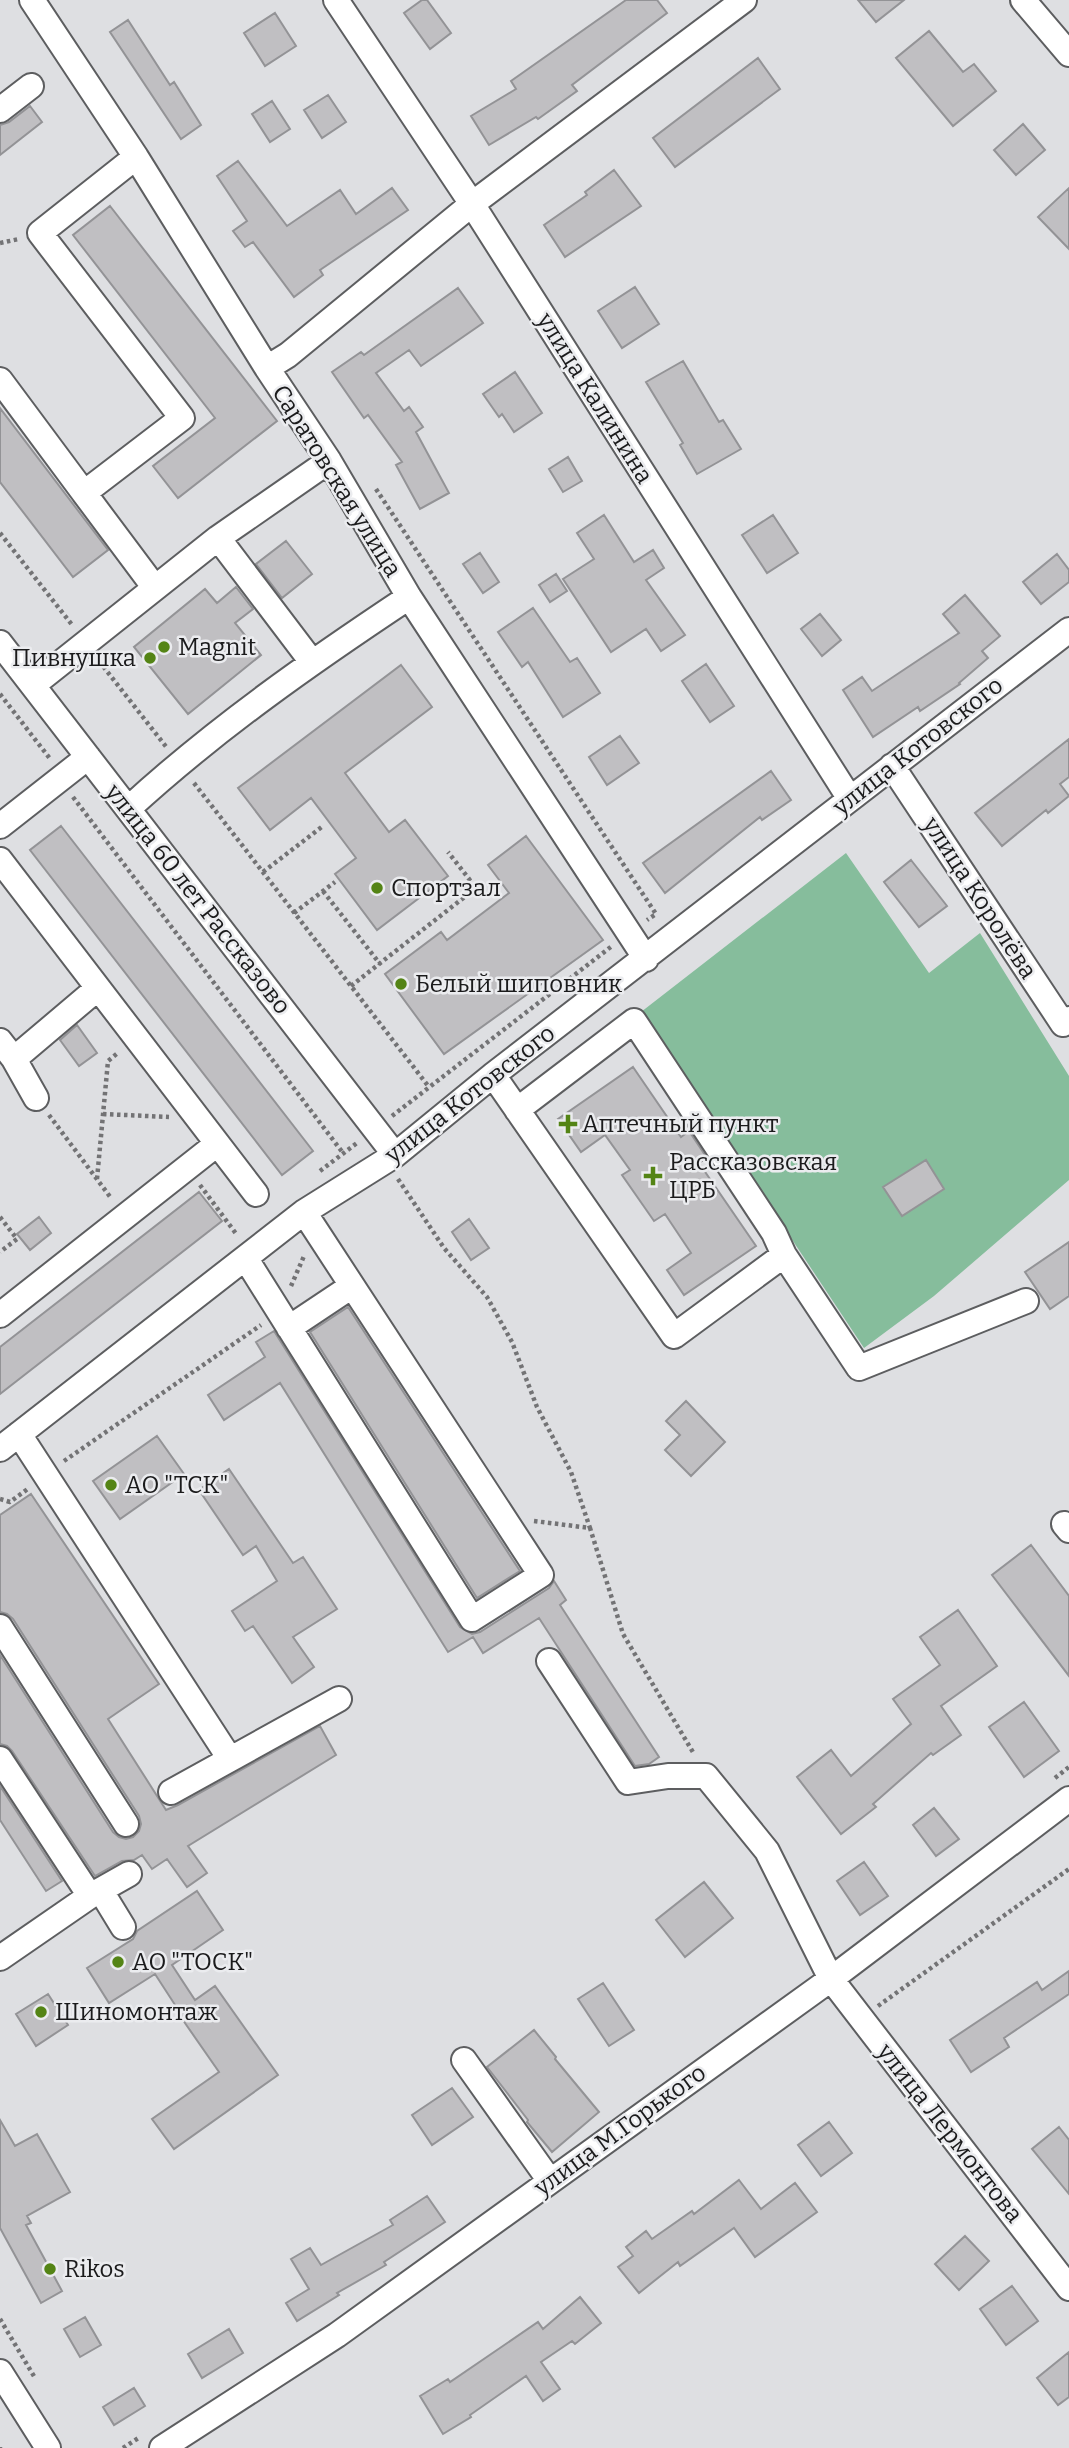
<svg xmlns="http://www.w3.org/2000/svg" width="1069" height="2448" font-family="Bitter,serif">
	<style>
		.green { fill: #86bd9c }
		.building { fill: #c0bfc2; stroke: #939396; stroke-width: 2 }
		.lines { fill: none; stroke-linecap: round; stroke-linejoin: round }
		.minor-casing { stroke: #5d5e60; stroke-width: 28 }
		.path { stroke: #737375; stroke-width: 4.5; stroke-dasharray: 3.5 3.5; stroke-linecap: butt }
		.minor { stroke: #fff; stroke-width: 24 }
		.poi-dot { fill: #548415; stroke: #ebecef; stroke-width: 2.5 }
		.labels { text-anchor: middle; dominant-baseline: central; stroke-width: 5; stroke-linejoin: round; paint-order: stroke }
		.street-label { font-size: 24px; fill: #1b1b1c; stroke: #ebecef }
		.poi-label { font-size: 24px; fill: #1b1b1c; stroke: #ebecef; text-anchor: start }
	</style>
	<rect width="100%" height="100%" fill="#dedfe2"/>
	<path class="green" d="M846,853L929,973L980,933L1069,1076V1180L934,1296L864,1348L641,1012Z"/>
	<path class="building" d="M422,0H427L451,33L430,49L404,13Z
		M626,0H657L667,13L572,85L577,91L538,119L536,117L489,145L471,116L516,89L511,81Z
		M858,0H904L876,22Z
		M275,13L296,46L265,66L244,33Z
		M128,20L170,85L174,82L201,125L181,139L110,32Z
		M929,31L963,72L974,64L996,91L953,126L896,58Z
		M758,58L780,89L675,167L653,138Z
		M328,95L346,122L322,138L304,110Z
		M272,101L290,129L270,142L252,114Z
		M30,106L42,122L0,155V125L9,122Z
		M1023,124L1045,150L1016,175L994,150Z
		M238,161L287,226L340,190L356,214L392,188L408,210L320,270L323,275L294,297L253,242L245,247L233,231L247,221L217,176Z
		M614,170L641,206L565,257L544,225L587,195L585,192Z
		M1069,188V249L1038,217Z
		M110,206L277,421L178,498L153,466L215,418L73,235Z
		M635,287L659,324L622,348L598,311Z
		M458,288L483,323L421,366L409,350L376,373L404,411L409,407L423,427L416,432L449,493L420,509L396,465L402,462L368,415L364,418L332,372L361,352L364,355Z
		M683,361L719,422L723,420L741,449L697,474L680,445L683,443L646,382Z
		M515,372L542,413L514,432L502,414L499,417L483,394Z
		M0,408L108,550L73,577L0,482Z
		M568,457L582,481L563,492L549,469Z
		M604,515L634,562L653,550L664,568L646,580L685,635L661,651L646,629L611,652L563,579L594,559L577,533Z
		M773,515L798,553L767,573L742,535Z
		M286,541L312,574L282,598L256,564Z
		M480,553L499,582L483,593L463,564Z
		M1057,554L1069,570V582L1041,604L1023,582Z
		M556,574L567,591L550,602L539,585Z
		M236,587L253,609L235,623L261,655L188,714L134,647L205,589L217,603Z
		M965,595L1000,636L982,651L988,658L959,683L960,684L920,711L918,707L873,737L843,690L862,677L872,691L959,633L943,614Z
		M533,608L570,662L577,658L600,693L563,717L528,662L522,667L498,632Z
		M820,614L841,640L822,656L801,629Z
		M706,664L734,706L710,722L682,681Z
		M401,665L432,707L345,773L389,832L405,820L448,876L377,930L335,874L356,858L311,798L270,830L238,788Z
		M620,736L639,763L607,785L589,757Z
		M1069,739V777L1060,784L1069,796L1048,813L1046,810L1002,846L975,813Z
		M771,771L791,800L762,820L760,817L665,893L643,863Z
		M61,826L313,1151L282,1175L30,850Z
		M526,836L603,940L444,1054L385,974L441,932L447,940L509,893L488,865Z
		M911,860L947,906L919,927L884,882Z
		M77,1025L97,1053L79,1066L60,1040Z
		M633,1067L681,1137L689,1131L707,1158L699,1163L756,1246L684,1295L667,1270L691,1253L665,1214L654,1221L622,1175L630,1170L605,1135L581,1152L558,1119Z
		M926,1160L944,1189L902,1216L883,1187Z
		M199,1192L222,1221L0,1394V1347Z
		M39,1217L51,1233L30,1250L17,1234Z
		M469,1219L489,1248L471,1260L452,1232Z
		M1069,1242V1296L1050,1309L1025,1272Z
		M348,1307L520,1571L477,1598L310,1332Z
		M274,1331L460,1627L472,1634L480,1632L549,1588L554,1581L566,1600L560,1605L659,1757L649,1764L635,1766L539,1618L483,1653L473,1637L448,1652L280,1383L224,1420L208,1395L265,1357L256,1342Z
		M686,1401L725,1442L691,1476L665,1450L680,1435L666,1421Z
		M157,1436L184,1474L120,1519L93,1481Z
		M229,1469L293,1563L303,1557L337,1609L293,1637L314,1667L292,1683L253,1626L245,1631L232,1611L277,1581L256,1546L243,1555L199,1490Z
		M31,1494L159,1684L108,1719L166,1810L178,1805L320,1726L336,1755L188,1846L207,1873L187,1887L167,1859L152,1869L142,1855L134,1860L122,1861L95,1876L12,1751L7,1746L0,1744V1655L113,1832L119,1837L126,1839L133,1837L139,1831L141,1824L139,1816L13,1619L7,1614L0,1612V1515Z
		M1031,1545L1069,1596V1676L992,1575Z
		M958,1610L997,1666L941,1706L961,1735L933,1755L931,1753L873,1804L876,1807L841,1834L797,1777L831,1750L851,1776L911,1724L893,1699L940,1665L920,1637Z
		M1024,1702L1059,1751L1024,1777L989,1727Z
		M0,1786L62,1881L46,1891L0,1820Z
		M934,1808L959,1839L936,1856L913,1825Z
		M864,1862L888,1896L860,1915L837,1881Z
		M704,1882L733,1918L685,1957L656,1920Z
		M197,1891L223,1930L172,1965L195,2000L215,1986L278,2075L174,2149L152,2119L219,2072L178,2013L179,2011L155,1974L109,2003L87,1968L133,1939L137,1931Z
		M1069,1971V1994L1004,2038L1009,2047L971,2072L950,2040L1037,1982L1042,1990Z
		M603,1983L634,2030L609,2046L578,1999Z
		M48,1994L68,2025L36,2046L16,2014Z
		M534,2030L556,2057L555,2059L599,2112L552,2152L527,2122L528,2120L487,2067Z
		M452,2088L473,2117L432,2145L412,2115Z
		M0,2120L15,2146L37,2134L70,2192L27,2216L31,2223L26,2225L62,2291L41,2303L0,2228Z
		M829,2122L852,2153L821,2176L798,2145Z
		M1059,2127L1069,2140V2194L1032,2149Z
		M739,2180L761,2209L795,2183L817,2212L755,2257L734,2228L680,2266L678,2262L639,2293L618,2267L633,2256L626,2247L646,2231L652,2239L692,2211L694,2214Z
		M427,2196L445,2222L384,2262L386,2265L337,2293L339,2295L297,2321L286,2303L309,2289L291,2259L310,2248L321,2265L393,2225L390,2220Z
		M965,2236L989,2261L959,2290L935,2264Z
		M1012,2286L1038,2321L1006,2345L980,2309Z
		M580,2297L601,2323L575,2344L572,2341L541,2362L560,2389L543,2401L526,2376L470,2415L471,2417L443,2434L420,2396L448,2379L450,2382L538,2322L543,2329Z
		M85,2317L101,2345L80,2357L64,2329Z
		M229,2329L243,2353L202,2378L188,2354Z
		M1069,2352V2397L1058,2405L1037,2378Z
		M134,2388L145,2406L114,2425L103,2407Z"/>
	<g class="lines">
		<g class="minor-casing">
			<path id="minor" d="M32,0L136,157L267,368L329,461L409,597L646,959
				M336,0L472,204L850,799
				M1023,0L1069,54
				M0,110L31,86
				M136,157L40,233L182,418L84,493L155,588
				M267,368L288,355L472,204L744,0
				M0,380L84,493
				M218,538L312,662
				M0,643L395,1155
				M33,685L218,538L329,461
				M892,766L1063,1024L1069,1019
				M128,809C215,729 311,662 409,597
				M0,826L88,757
				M0,860L256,1194
				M0,1041L14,1059L36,1098
				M14,1059L98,988
				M493,1075L674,1336L784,1255L774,1233L634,1021L517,1110
				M784,1255L859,1368L1026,1301
				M246,1259L472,1619L541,1575L304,1212
				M0,1315L217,1144
				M289,1328L352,1286
				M19,1434L230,1759
				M0,1449L304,1212L395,1155L493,1075L1069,630
				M1064,1524L1069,1530
				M0,1627L126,1824
				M549,1661L628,1782L668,1776H706L767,1851L831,1979L1069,2288
				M0,1759L90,1896
				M171,1792L339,1699
				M101,1891L123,1927
				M0,1958L90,1896L129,1874
				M464,2060L550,2181
				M0,2372L48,2448
				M162,2448L337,2335L831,1979L1069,1799"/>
		</g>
		<path class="path" d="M0,243L19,239
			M376,489L656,914L647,920
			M0,533L73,626
			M99,661L167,748
			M0,694L51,760
			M194,783L429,1087
			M73,797L343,1153
			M263,872L323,826
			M323,891L380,964
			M294,913L335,882
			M351,986L476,888L448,852
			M103,1114L169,1117
			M49,1115L111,1198
			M392,1116L612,946
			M320,1171L357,1143
			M97,1179L108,1061L119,1052
			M398,1179L444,1248L487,1297L512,1342L537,1407L571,1472L590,1528
			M200,1185L237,1235
			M0,1217L17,1239L0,1252
			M291,1286L304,1256
			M64,1461L261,1325
			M0,1499L10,1502L29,1488
			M534,1521L590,1528L623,1634L694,1754
			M1055,1778L1069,1767
			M878,2006L1069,1869
			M0,2319L35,2378
			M0,2447V2448
			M123,2448L140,2437"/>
		<use href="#minor" class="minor"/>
	</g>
	<g class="poi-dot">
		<circle cx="164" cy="647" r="7"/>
		<circle cx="150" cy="658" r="7"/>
		<circle cx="377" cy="888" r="7"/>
		<circle cx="401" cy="984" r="7"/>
		<path d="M564.5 1113.5h7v7h7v7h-7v7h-7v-7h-7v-7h7z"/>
		<path d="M649.5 1165.5h7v7h7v7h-7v7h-7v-7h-7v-7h7z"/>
		<circle cx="111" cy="1485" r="7"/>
		<circle cx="118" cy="1962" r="7"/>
		<circle cx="41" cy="2012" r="7"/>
		<circle cx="50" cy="2269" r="7"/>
	</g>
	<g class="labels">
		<g class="street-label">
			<text transform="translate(595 398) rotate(58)">улица Калинина</text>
			<text transform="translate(337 481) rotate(58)">Саратовская улица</text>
			<text transform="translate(918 746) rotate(-38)">улица Котовского</text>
			<text transform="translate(980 898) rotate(57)">улица Королёва</text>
			<text transform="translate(198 899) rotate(52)">улица 60 лет Рассказово</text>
			<text transform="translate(470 1094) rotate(-38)">улица Котовского</text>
			<text transform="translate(620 2130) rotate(-36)">улица М.Горького</text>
			<text transform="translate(950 2133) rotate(52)">улица Лермонтова</text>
		</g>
		<g class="poi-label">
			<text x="178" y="647">Magnit</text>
			<text x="136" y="658" text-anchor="end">Пивнушка</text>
			<text x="391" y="888">Спортзал</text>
			<text x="415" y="984">Белый шиповник</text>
			<text x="582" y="1124">Аптечный пункт</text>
			<text x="669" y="1162">Рассказовская<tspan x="669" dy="28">ЦРБ</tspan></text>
			<text x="125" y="1485">АО "ТСК"</text>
			<text x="132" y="1962">АО "ТОСК"</text>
			<text x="55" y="2012">Шиномонтаж</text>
			<text x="64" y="2269">Rikos</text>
		</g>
	</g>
</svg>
